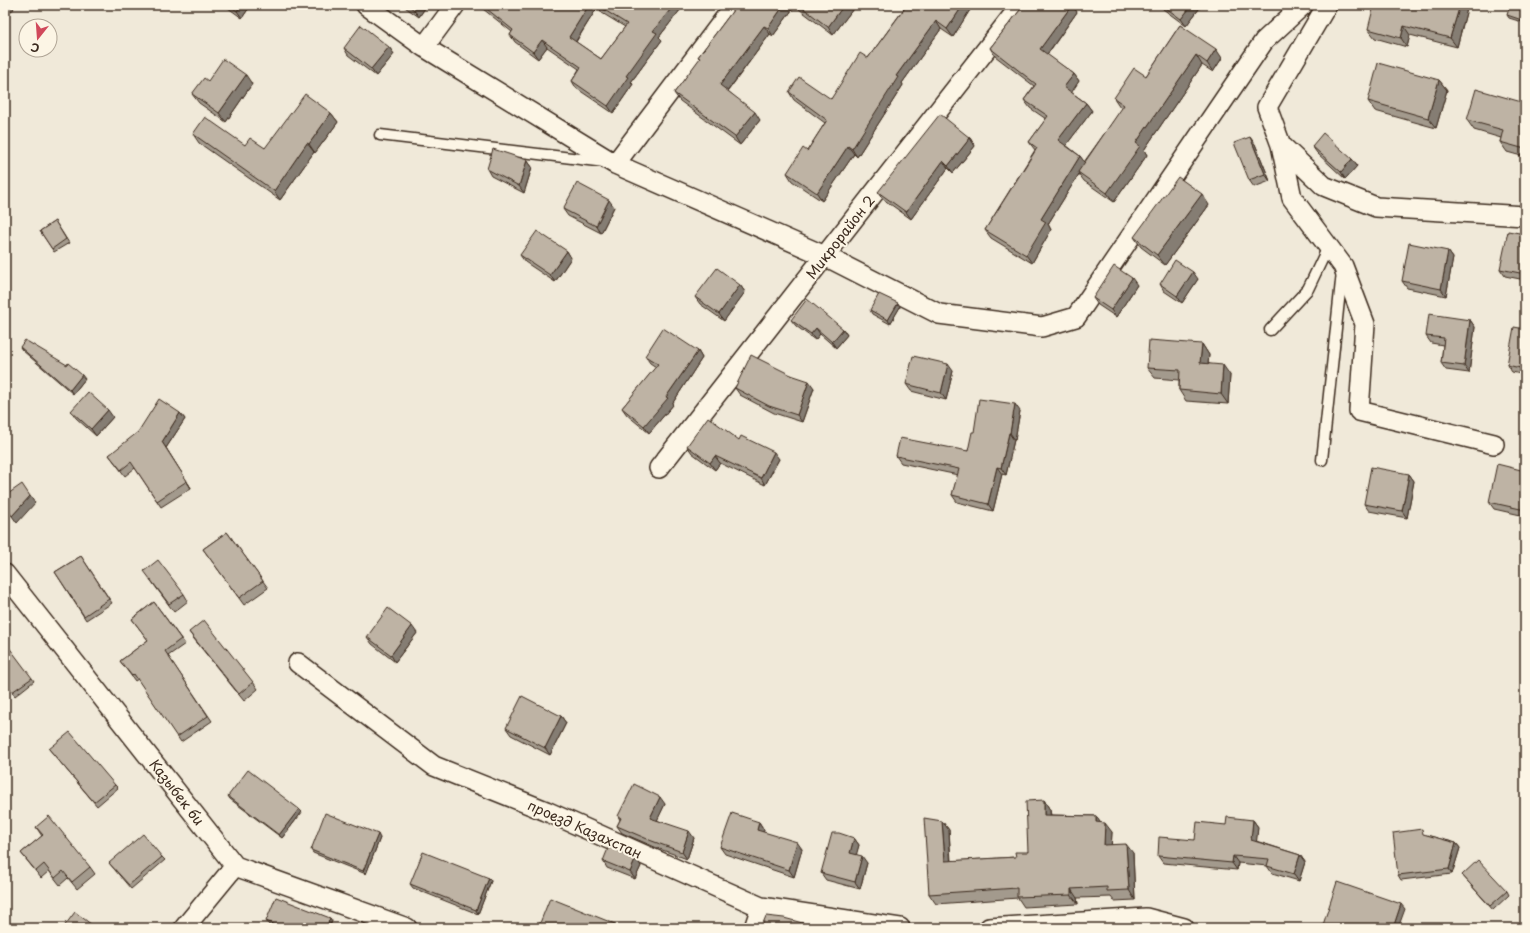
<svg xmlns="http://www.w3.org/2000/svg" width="1530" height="933" font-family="'Playpen Sans',sans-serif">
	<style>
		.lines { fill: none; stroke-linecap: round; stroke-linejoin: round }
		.service-casing { stroke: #3b2a1e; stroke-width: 13 }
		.minor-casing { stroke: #3b2a1e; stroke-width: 22 }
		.service { stroke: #fcf5e5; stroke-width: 10 }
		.minor { stroke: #fcf5e5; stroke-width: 19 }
		.wall { fill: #a39a8d; stroke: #3b2a1e; fill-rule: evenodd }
		.shaded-wall { fill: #857d73; stroke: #3b2a1e }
		.building { fill: #beb3a4; stroke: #3b2a1e }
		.labels { text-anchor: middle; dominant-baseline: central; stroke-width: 4; stroke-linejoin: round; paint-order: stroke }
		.street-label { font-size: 14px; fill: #3b2a1e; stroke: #fcf5e5 }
	</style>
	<rect width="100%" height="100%" fill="#f0e9d9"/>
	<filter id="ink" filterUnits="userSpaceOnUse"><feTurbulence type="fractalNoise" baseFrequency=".025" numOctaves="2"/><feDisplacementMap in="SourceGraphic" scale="8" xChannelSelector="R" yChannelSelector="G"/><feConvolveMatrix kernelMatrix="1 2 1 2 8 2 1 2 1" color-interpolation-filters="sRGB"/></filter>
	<g filter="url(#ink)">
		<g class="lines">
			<g class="service-casing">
				<path id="service" d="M380,135L605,162
					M1270,330L1308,289L1328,247
					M1322,460L1342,272"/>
			</g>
			<g class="minor-casing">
				<path id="minor" d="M366,5L424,47L615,164L825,256L939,314L1042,327L1076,317L1264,41L1303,5
					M1327,5L1267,107L1281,145L1324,186L1376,207L1525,216
					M424,47L455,5
					M1281,145L1292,198L1343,266L1365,324L1359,411L1494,444
					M615,164L735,5
					M659,468L1021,5
					M5,574L235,866L407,928
					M298,663L434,766L546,811L761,907L900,928
					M184,928L235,866
					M754,928L761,907
					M989,928L1146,918L1184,928"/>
			</g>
			<use href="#service" class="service"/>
			<use href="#minor" class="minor"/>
		</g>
		<path class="wall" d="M5,5H11L14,9L5,15Z
			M224,5H251L242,18Z
			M402,5H427L419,17Z
			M478,5H684L659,37L662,40L631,82L633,84L613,113L576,88L572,81L579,69L547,47L538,59L515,42L510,35L512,32ZM598,6L602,13L625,27L601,59L576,42Z
			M737,5H856L833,35L795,6L773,36L770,34L728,91L760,120L740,145L680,101L674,93L700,59L698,57Z
			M905,5H973L953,37L941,29L902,83L903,85L857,157L854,154L822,201L792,181L787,173L807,151L825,123L794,100L789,92L831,99L868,58L906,6Z
			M1024,5H1072L1077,12L1047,55L1074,74L1079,81L1071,92L1086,103L1092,111L1066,145L1080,156L1084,162L1122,109L1120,107L1114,98L1146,76L1180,25L1222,58L1213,72L1202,65L1144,150L1147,155L1114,202L1084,181L1079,174L1048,224L1051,230L1032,263L991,238L985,230L1035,150L1029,142L1046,119L1030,108L1024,100L1034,86L995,56L990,48Z
			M1161,5H1202L1186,26L1163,9Z
			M1387,5H1468L1457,47L1410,35L1407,47L1375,38L1368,29Z
			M1525,5V23L1509,18L1507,15Z
			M389,47L394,54L376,76L348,55L344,48Z
			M1439,80L1447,90L1436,128L1375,111L1368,101Z
			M208,81L252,84L226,122L199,103L192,94Z
			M1525,103V157L1507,152L1500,142L1501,138L1474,130L1467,120Z
			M331,113L338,122L315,153L314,152L280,200L199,143L193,134L245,145L265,148Z
			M970,138L975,146L953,173L948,168L911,219L883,199L878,192Z
			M1255,144L1270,181L1254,187L1249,180Z
			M1312,146L1352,159L1357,166L1345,179L1317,153Z
			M527,160L532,167L524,193L491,176L487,169Z
			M1209,205L1165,265L1141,247L1134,237Z
			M614,207L601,233L568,216L563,209Z
			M55,221L69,243L54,252L40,231Z
			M1525,234V280L1505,276L1500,269Z
			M567,251L571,258L555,282L525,262L520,255Z
			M1448,251L1453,258L1446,296L1407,288L1402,281Z
			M1198,279L1182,303L1164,291L1160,284Z
			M740,285L745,292L724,321L700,304L695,297Z
			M1137,285L1116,317L1098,305L1093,298Z
			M900,307L890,324L872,314L870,310Z
			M791,320L843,329L847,335L836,348L820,334L815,340L796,326Z
			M1470,320L1475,327L1469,373L1446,370L1441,363L1443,345L1431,343L1426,336Z
			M1525,329V375L1512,372L1507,365Z
			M1202,344L1209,355L1208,363L1230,375L1228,404L1186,401L1179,390V380L1155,378L1147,368Z
			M20,347L85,379L73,394L22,350Z
			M698,351L702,358L672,404L673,405L649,433L627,415L622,408L656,367L650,363L645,356Z
			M953,371L946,400L911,391L906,384Z
			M791,375L814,388L802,422L774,413L740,395L735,388Z
			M71,411L113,417L96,436L76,418Z
			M1020,411L1015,440H1014L1006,475L1002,474L993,511L957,502L952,495L958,475L901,463L896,456L968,451L974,432Z
			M180,413L185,419L166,448L191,488L161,507L135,468L125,476L109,455Z
			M739,440L779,459L765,485L720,463L715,470L692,453L687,446Z
			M1525,471V516L1494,509L1489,502Z
			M1409,474L1414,481L1407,518L1369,511L1364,504Z
			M227,532L268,588L244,605L203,549Z
			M81,556L112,603L86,620L55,572Z
			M149,578L184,594L188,601L174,612Z
			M154,602L185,644L168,656L212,721L181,742L138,679L135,681L120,661L148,640L132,619Z
			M189,632L253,682L258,689L244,701L194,639Z
			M417,633L395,662L372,644L367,637Z
			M32,678L34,681L15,696L5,683Z
			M561,716L566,723L550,755L511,735L506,728Z
			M49,749L115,785L118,788L97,806Z
			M228,796L299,809L302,812L282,838L230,799Z
			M1044,800L1050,810L1051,815L1096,816L1100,823L1112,832L1111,844L1133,853L1135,900L1114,901L1111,897L1077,898L1078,904L1024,907L1018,898L936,904L929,894L942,821L949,830L951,861L1016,857L1028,852Z
			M665,804L657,820L694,838L687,859L657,848L622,833L617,826L620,820L618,816Z
			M1253,820L1258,827L1256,841L1300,855L1305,862L1299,881L1272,873L1267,866L1238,863L1237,870L1163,863L1158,856L1195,840L1226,825Z
			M759,822L764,830L763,832L802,849L794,877L725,854L720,847Z
			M36,827L90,867L95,874L77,889L68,878L60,885L49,871L41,878L21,853L42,836Z
			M1426,835L1456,843L1460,848L1452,874L1401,880L1398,875Z
			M380,838L366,874L313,853L311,850Z
			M854,838L859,845L856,854L867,863L860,889L826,880L821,873Z
			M162,857L165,860L131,889L109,863Z
			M603,861L641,866L635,879L607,868Z
			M1462,875L1507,891L1509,895L1493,910Z
			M489,878L491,881L478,914L413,888L410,884Z
			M330,918L332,921L329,928H277L269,925L266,921Z"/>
		<path class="shaded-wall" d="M241,5H251L242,18L237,11Z
			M417,5H427L419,17L414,10Z
			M589,5H599L574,44L569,37Z
			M674,5H684L659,37L662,40L631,82L633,84L613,113L608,106L653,31Z
			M784,5H794L795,6L773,36L768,28Z
			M844,5H856L833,35L828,27Z
			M963,5H973L953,37L947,29Z
			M1072,5L1077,12L1045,57L1040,49Z
			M1192,5H1202L1186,26L1181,19Z
			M1460,5H1468L1457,47L1450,38Z
			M936,21L941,29L902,83L903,85L857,157L852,149L896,76Z
			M764,26L770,34L726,93L720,85Z
			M1404,26L1410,35L1407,47L1401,38Z
			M542,40L547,47L538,59L533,52Z
			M389,47L394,54L376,76L371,69Z
			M1216,49L1222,58L1213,72L1207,63Z
			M1196,55L1202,65L1144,150L1147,155L1114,202L1107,193L1136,143Z
			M1074,74L1079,81L1070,95L1064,87Z
			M246,75L252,84L226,122L219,113Z
			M1439,80L1447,90L1436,128L1428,118Z
			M1086,103L1092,111L1064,148L1058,140Z
			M755,112L760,120L740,145L735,137Z
			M331,113L338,122L315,153L309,144Z
			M1250,137L1255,144L1270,181L1265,174Z
			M970,138L975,146L953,173L948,166Z
			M307,143L314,152L280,200L274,191Z
			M848,146L854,154L822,201L817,193Z
			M1080,156L1086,164L1078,172L1079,174L1048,224L1051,230L1032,263L1026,255L1041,219Z
			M1352,159L1357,166L1345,179L1341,172Z
			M527,160L532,167L524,193L519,186Z
			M943,161L948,168L911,219L906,212Z
			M1202,194L1209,205L1165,265L1157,255Z
			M609,200L614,207L601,233L596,226Z
			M567,251L571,258L555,282L550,275Z
			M1448,251L1453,258L1446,296L1441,289Z
			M1193,272L1198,279L1182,303L1177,296Z
			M1132,278L1137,285L1116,317L1111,310Z
			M740,285L745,292L724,321L719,314Z
			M898,303L900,307L890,324L888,320Z
			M1470,320L1475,327L1469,373L1464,366Z
			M816,328L820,334L815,340L811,334Z
			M843,329L847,335L836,348L832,342Z
			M1202,344L1209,355L1207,373L1200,363Z
			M698,351L702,358L672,404L673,405L649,433L644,426L666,397Z
			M948,364L953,371L946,400L941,393Z
			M1223,365L1230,375L1228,404L1221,394Z
			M82,375L85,379L73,394L70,390Z
			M809,381L814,388L802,422L797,415Z
			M1015,404L1020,411L1015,440L1010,433Z
			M108,410L113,417L96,436L91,429Z
			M180,413L185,419L166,448L191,488L162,442Z
			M1009,433L1014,440L1006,475L1001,468Z
			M774,452L779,459L765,485L761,478Z
			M715,456L720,463L715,470L710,463Z
			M997,467L1002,474L993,511L988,504Z
			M1409,474L1414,481L1407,518L1402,511Z
			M30,496L35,503L17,523L12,516Z
			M412,626L417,633L395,662L391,655Z
			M561,716L566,723L550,755L545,748Z
			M660,797L665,804L655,825L650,818Z
			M1044,800L1050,810L1051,824L1044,815Z
			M299,809L302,812L282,838L279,835Z
			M1096,816L1102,825L1096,822Z
			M1253,820L1258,827L1256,847L1251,840Z
			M942,821L949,830L951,871L945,861Z
			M759,822L764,830L762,837L757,830Z
			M1105,823L1112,832L1111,854L1104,845Z
			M689,831L694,838L687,859L682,852Z
			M378,834L380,838L366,874L363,871Z
			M854,838L859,845L855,860L850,853Z
			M797,842L802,849L794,877L789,870Z
			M1456,843L1460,848L1452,874L1449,869Z
			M1126,844L1133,853L1135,900L1129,890Z
			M1300,855L1305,862L1299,881L1294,874Z
			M862,856L867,863L860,889L855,882Z
			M1233,856L1238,863L1237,870L1232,863Z
			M636,858L641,866L635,879L630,872Z
			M489,878L491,881L478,914L476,910Z
			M1071,889L1077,898L1078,904L1071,895Z
			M1401,904L1405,909L1398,928H1393Z
			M330,918L332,921L329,928H326Z
			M615,924L617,927V928H613Z"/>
		<path class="building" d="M229,5H241L237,11Z
			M408,5H417L414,10Z
			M482,5H589L569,37L601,59L627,24L598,6V5H674L653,31L657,33L626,76L628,77L608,106L572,81L581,67L542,40L533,52L510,35L513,30Z
			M737,5H784L768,28L764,26L720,85L755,112L735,137L674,93L700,58L698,57Z
			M799,5H844L828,27Z
			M907,5H963L947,29L936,21L896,76L898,77L852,149L848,146L817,193L787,173L803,148L807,151L827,120L789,92L799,77L831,99L860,53L868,58Z
			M1024,5H1072L1040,49L1074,74L1064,87L1086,103L1058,140L1080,156L1041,219L1046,222L1026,255L985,230L1037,148L1029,142L1048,116L1024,100L1036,84L990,48Z
			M1162,5H1192L1181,19Z
			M1374,5H1384L1387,6V5H1460L1450,38L1404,26L1401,38L1368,29Z
			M1510,5H1525V21L1507,15Z
			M361,25L389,47L371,69L344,48Z
			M1180,25L1216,49L1207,63L1196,55L1136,143L1140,146L1107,193L1078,172L1124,105L1114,98L1134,68L1146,76Z
			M223,59L246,75L219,113L192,94L204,78L208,81Z
			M1378,63L1439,80L1428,118L1368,101Z
			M1476,89L1525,103V149L1500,142L1503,130L1467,120Z
			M305,94L331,113L309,144L307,143L274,191L193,134L205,117L245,145L250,138L265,148Z
			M940,114L970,138L948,166L943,161L906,212L878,192Z
			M1323,133L1352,159L1341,172L1312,146Z
			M1250,137L1265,174L1249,180L1234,143Z
			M493,149L527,160L519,186L487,169Z
			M1178,177L1202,194L1157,255L1134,237Z
			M577,183L609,200L596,226L563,209Z
			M55,221L66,239L52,249L40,231Z
			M537,231L567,251L550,275L520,255Z
			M1508,231L1525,234V274L1500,269Z
			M1409,243L1448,251L1441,289L1402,281Z
			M1175,260L1193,272L1177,296L1160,284Z
			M1114,266L1132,278L1111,310L1093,298Z
			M717,268L740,285L719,314L695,297Z
			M879,294L898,303L888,320L870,310Z
			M807,299L843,329L832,342L816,328L811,334L791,320Z
			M1429,314L1470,320L1464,366L1441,363L1444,338L1426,336Z
			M1514,327L1525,329V369L1507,365Z
			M663,328L698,351L666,397L668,398L644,426L622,408L658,364L645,356Z
			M25,340L67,365L68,363L82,375L70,390L20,347Z
			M1149,340L1202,344L1200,363L1223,365L1221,394L1179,390L1180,370L1147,368Z
			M751,355L791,375L809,381L797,415L769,406L735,388Z
			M913,356L948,364L941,393L906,384Z
			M88,392L108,410L91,429L71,411Z
			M159,399L180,413L162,442L187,481L157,501L131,462L121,470L109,455L138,432Z
			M979,399L1015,404L1010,433H1009L1001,468L997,467L988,504L952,495L959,469L896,456L900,438L968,451L972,432H974Z
			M708,417L739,440L741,436L774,452L761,478L715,456L710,463L687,446Z
			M1497,464L1525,471V510L1489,502Z
			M1371,467L1409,474L1402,511L1364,504Z
			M22,484L30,496L12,516L5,506V496Z
			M227,532L263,581L239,598L203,549Z
			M81,556L109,599L84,616L55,572Z
			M158,560L184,594L169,604L144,571Z
			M154,602L181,639L165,651L208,716L177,737L134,674L132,676L120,661L148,640L132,619Z
			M388,608L412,626L391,655L367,637Z
			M204,620L253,682L239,694L189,632Z
			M5,642L32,678L12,692L5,683Z
			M522,696L561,716L545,748L506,728Z
			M70,732L115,785L94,802L49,749Z
			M248,770L299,809L279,835L228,796Z
			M634,784L660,797L650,818L689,831L682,852L652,841L617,826L621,818L618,816Z
			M1044,800V815L1096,816V822L1105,823L1104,845L1126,844L1129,890L1107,891V887L1071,889V895L1017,897V888L929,894L924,818L942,821L945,861L1016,857L1015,852H1028L1026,801Z
			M325,813L378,834L363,871L311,850Z
			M732,813L759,822L757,830L797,842L789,870L720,847Z
			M49,816L90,867L72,882L63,871L55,878L44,864L36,871L21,853L43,835L36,827Z
			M1227,817L1253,820L1251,840L1300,855L1294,874L1267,866L1269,859L1233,856L1232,863L1158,856L1159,837L1195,840L1197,822L1226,825Z
			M1422,829L1423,834L1456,843L1449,869L1398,875L1393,833Z
			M832,833H839L854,838L850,853L862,856L855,882L821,873Z
			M143,834L162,857L129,885L109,863Z
			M609,846L636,858L630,872L603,861Z
			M423,852L489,878L476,910L410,884Z
			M1478,860L1507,891L1490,906L1462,875Z
			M1337,882L1401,904L1393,928H1360L1355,926L1354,928H1322Z
			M276,897L330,918L326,928H284L266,921Z
			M550,898L615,924L613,928H538Z
			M75,912L96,928H63Z
			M766,916L784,918L821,928H761Z"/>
	</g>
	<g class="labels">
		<g class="street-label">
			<text transform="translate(840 237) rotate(-52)">Микрорайон 2</text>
			<text transform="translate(177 792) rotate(52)">Казыбек би</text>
			<text transform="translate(585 829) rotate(24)">проезд Казахстан</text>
		</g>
	</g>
	<rect width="1530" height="933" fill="none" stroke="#fcf5e5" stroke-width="20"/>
	<rect x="10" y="10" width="1510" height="913" fill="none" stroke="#3b2a1e" stroke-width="1.5" filter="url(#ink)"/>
	<g transform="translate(38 38) rotate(197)"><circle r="19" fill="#fcf5e5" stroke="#afa495"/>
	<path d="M0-3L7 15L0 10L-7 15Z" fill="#d1495b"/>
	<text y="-6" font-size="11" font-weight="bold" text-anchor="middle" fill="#3b2a1e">С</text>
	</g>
</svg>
